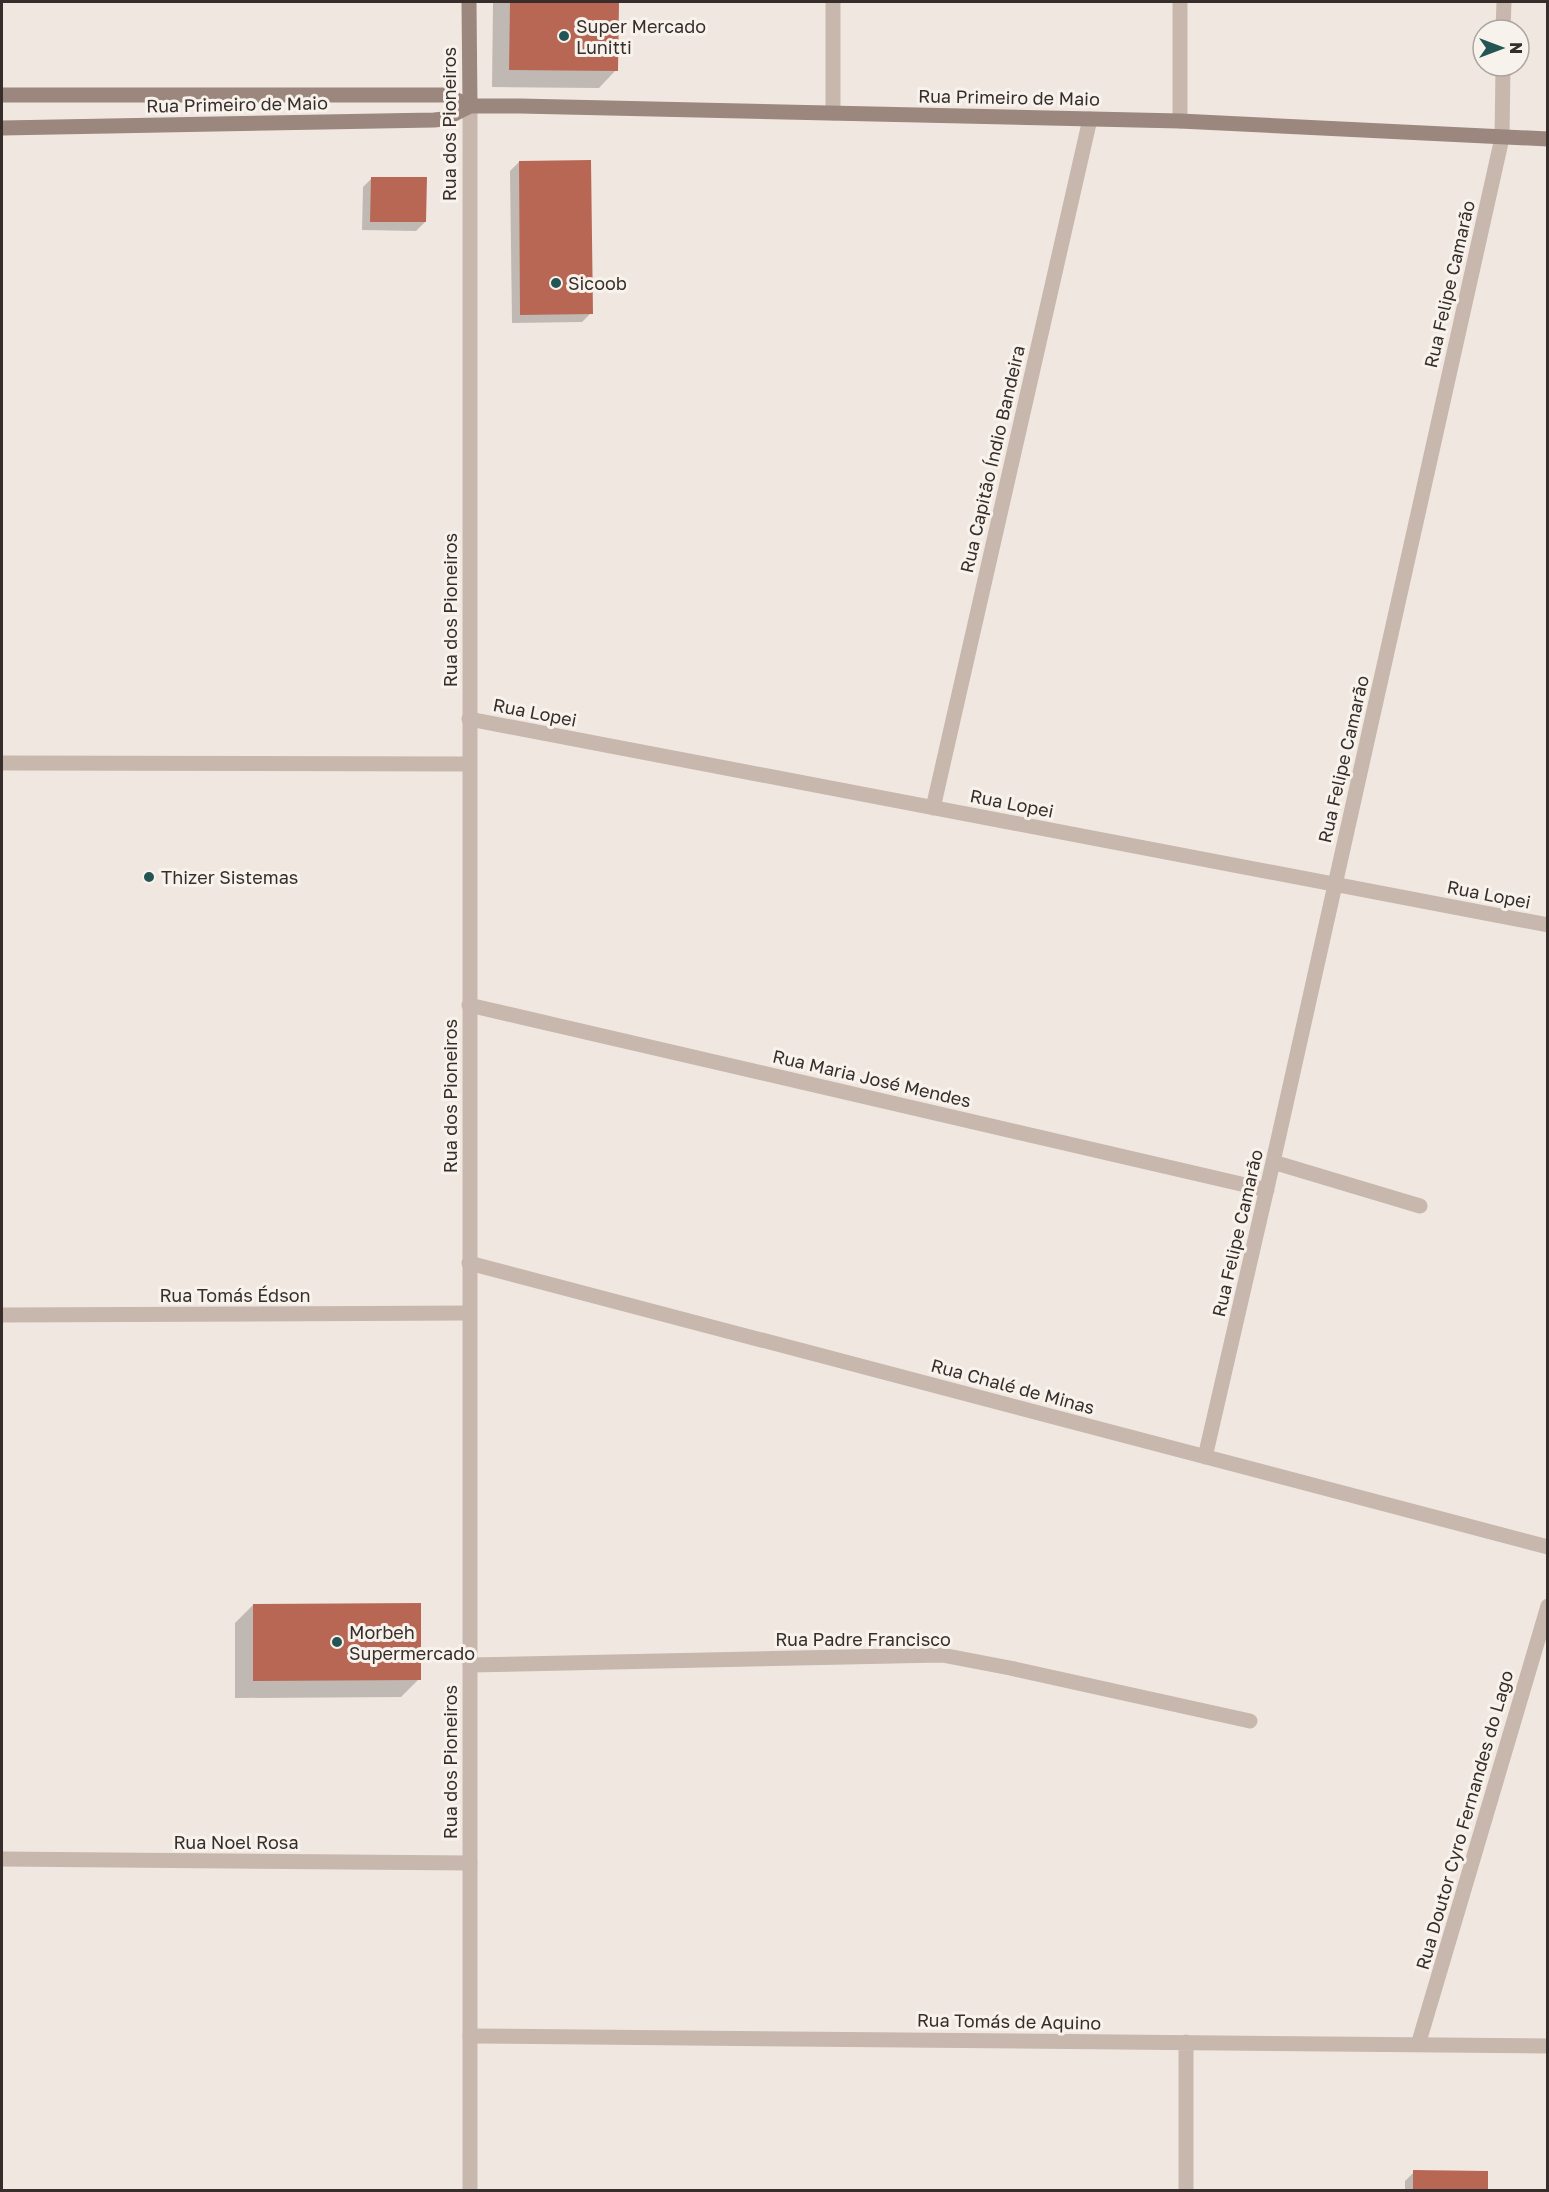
<svg xmlns="http://www.w3.org/2000/svg" width="1549" height="2192" font-family="'Golos Text',sans-serif">
	<style>
		.shadow { fill: #0003 }
		.building { fill: #b96755 }
		.lines { fill: none; stroke-linecap: round; stroke-linejoin: round }
		.minor { stroke: #c8b7ad; stroke-width: 15 }
		.tertiary { stroke: #c8b7ad; stroke-width: 15 }
		.secondary { stroke: #9b877e; stroke-width: 15 }
		.poi-dot { fill: #245454; stroke: #f8f2ec; stroke-width: 2 }
		.labels { text-anchor: middle; dominant-baseline: central; stroke-width: 6; stroke-linejoin: round; paint-order: stroke }
		.poi-label { font-size: 18px; fill: #372e2b; stroke: #f8f2ec; text-anchor: start }
		.street-label { font-size: 18px; fill: #372e2b; stroke: #f8f2ec }
	</style>
	<rect width="100%" height="100%" fill="#f0e8e0"/>
	<path class="shadow" d="M493,2H617L616,70L599,88L492,87Z
		M519,162L591,313L582,322L512,323L510,171Z
		M372,178L425,222L416,231L362,230L363,187Z
		M253,1605L419,1679L401,1697L235,1698V1623Z
		M1414,2172H1487V2190H1405V2181Z"/>
	<path class="building" d="M510,2H619L618,71L509,70Z
		M591,160L593,314L520,315L519,161Z
		M371,177H427L426,222H370Z
		M421,1603V1680L253,1681V1604Z
		M1413,2170L1488,2171V2190H1413Z"/>
	<g class="lines">
		<path class="minor" d="M1180,2V121
			M1503,30L1504,2
			M833,113V2
			M469,719L1548,925
			M2,763L469,764
			M933,808L1090,119
			M469,1005L1267,1190
			M1273,1162L1420,1206
			M469,1263L1548,1547
			M2,1315L469,1313
			M1205,1457L1273,1162L1502,138L1503,66
			M470,1665L942,1655L1010,1668L1250,1721
			M2,1859L470,1863
			M470,2036L1548,2046
			M1418,2045L1548,1606
			M1186,2190V2042"/>
		<path class="tertiary" d="M470,106V2190"/>
		<path class="secondary" d="M469,2L470,106
			M2,95H446L470,106H520L1180,121L1548,139
			M2,128L434,120L444,119L470,106"/>
	</g>
	<g class="poi-dot">
		<circle cx="564" cy="36" r="6"/>
		<circle cx="556" cy="283" r="6"/>
		<circle cx="149" cy="877" r="6"/>
		<circle cx="337" cy="1642" r="6"/>
	</g>
	<g class="labels">
		<g class="poi-label">
			<text x="576" y="26">Super Mercado<tspan x="576" dy="21">Lunitti</tspan></text>
			<text x="568" y="283">Sicoob</text>
			<text x="161" y="877">Thizer Sistemas</text>
			<text x="349" y="1632">Morbeh<tspan x="349" dy="21">Supermercado</tspan></text>
		</g>
		<g class="street-label">
			<text transform="translate(1009 97) rotate(1)">Rua Primeiro de Maio</text>
			<text transform="translate(237 104) rotate(-1)">Rua Primeiro de Maio</text>
			<text transform="translate(449 124) rotate(-90)">Rua dos Pioneiros</text>
			<text transform="translate(1449 284) rotate(-77)">Rua Felipe Camarão</text>
			<text transform="translate(992 459) rotate(-77)">Rua Capitão Índio Bandeira</text>
			<text transform="translate(450 610) rotate(-90)">Rua dos Pioneiros</text>
			<text transform="translate(535 712) rotate(11)">Rua Lopei</text>
			<text transform="translate(1343 759) rotate(-77)">Rua Felipe Camarão</text>
			<text transform="translate(1012 803) rotate(11)">Rua Lopei</text>
			<text transform="translate(1489 894) rotate(11)">Rua Lopei</text>
			<text transform="translate(872 1078) rotate(13)">Rua Maria José Mendes</text>
			<text transform="translate(450 1096) rotate(-90)">Rua dos Pioneiros</text>
			<text transform="translate(1237 1233) rotate(-77)">Rua Felipe Camarão</text>
			<text x="235" y="1295">Rua Tomás Édson</text>
			<text transform="translate(1013 1386) rotate(15)">Rua Chalé de Minas</text>
			<text x="863" y="1639">Rua Padre Francisco</text>
			<text transform="translate(450 1762) rotate(-90)">Rua dos Pioneiros</text>
			<text transform="translate(1464 1820) rotate(-74)">Rua Doutor Cyro Fernandes do Lago</text>
			<text x="236" y="1842">Rua Noel Rosa</text>
			<text transform="translate(1009 2021) rotate(1)">Rua Tomás de Aquino</text>
		</g>
	</g>
	<rect width="1549" height="2192" fill="none" stroke="#372e2b" stroke-width="6"/>
	<g transform="translate(1501 48) rotate(90)"><circle r="28" fill="#f8f2ec" stroke="#aba49f" stroke-width="1.5"/>
	<path d="M0-4.5L10 22L0 15L-10 22Z" fill="#245454"/>
	<text y="-9" font-size="16" font-weight="bold" text-anchor="middle" fill="#372e2b">N</text>
	</g>
</svg>
